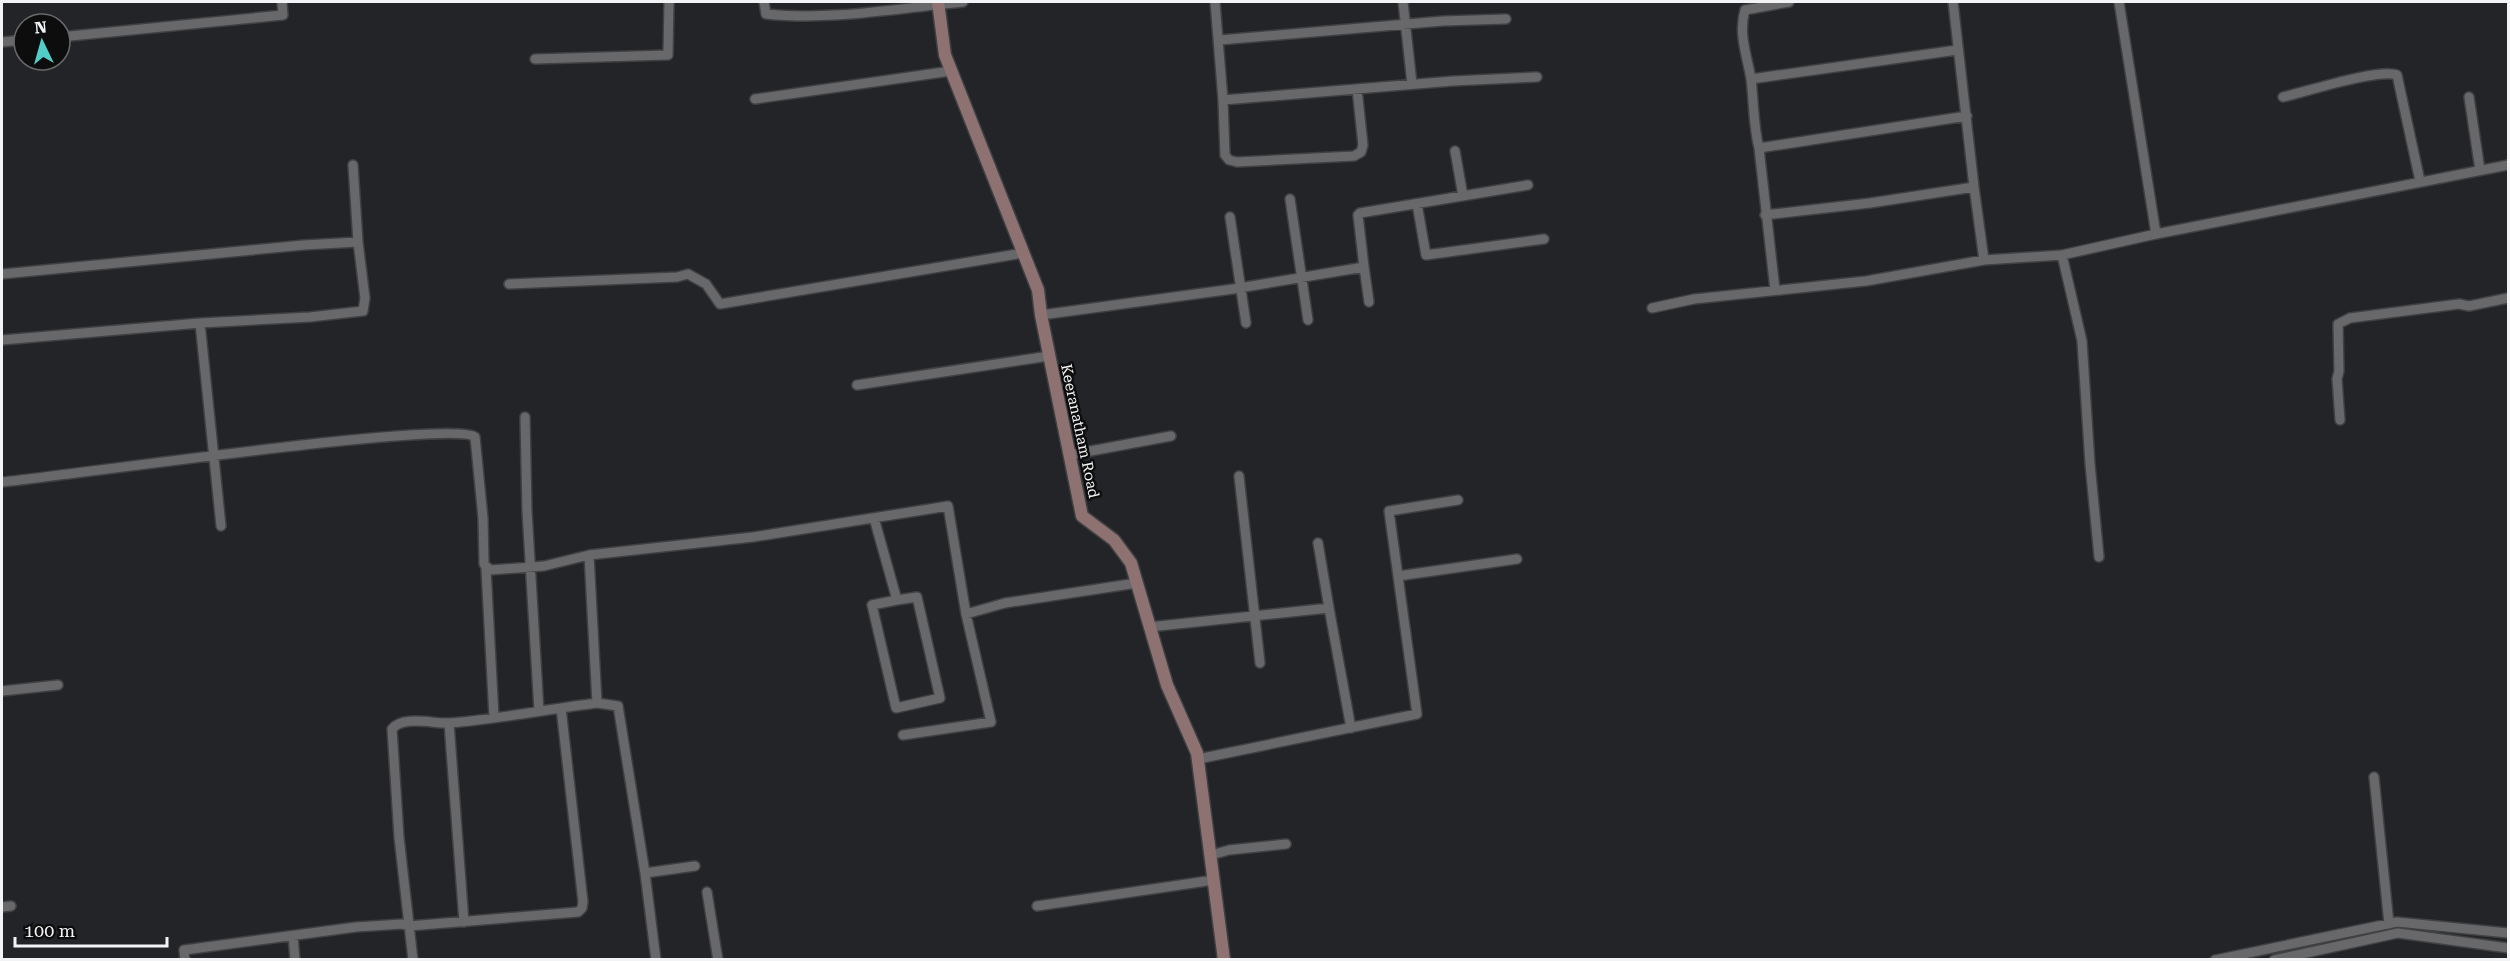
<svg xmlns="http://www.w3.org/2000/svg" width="2510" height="961" font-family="'Roboto Serif',serif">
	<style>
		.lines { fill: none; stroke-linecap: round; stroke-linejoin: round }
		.street-casing { stroke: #3f4042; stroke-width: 12 }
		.secondary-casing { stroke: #3f4042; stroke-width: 15 }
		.street { stroke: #68686b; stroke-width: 9 }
		.secondary { stroke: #8e7271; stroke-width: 12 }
		.labels { text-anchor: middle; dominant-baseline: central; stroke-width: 5; stroke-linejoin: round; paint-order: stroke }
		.street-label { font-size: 15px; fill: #f2f3f5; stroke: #0d0d0e }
	</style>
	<rect width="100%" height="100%" fill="#232427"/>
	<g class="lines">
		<g class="street-casing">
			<path id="street" d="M764,2L766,14C831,21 899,8 963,2
				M1215,2L1223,100L1453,81L1537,77
				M1403,2L1412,84
				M1953,2L1974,187L1984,260
				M2119,2L2156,234L2508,165
				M60,37L283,15L282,2
				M1220,40L1443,21L1506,19
				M2,42L24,40
				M535,59L668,55L669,2
				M1751,79L1957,50
				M2283,97C2305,92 2379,68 2397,75L2420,181
				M2469,97L2480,170
				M755,99L951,71
				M1223,100L1225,155L1229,160L1237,162L1354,156L1361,152L1363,145L1357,89
				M1759,148L1967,116
				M1455,151L1463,196
				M1290,199L1308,320
				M1417,204L1426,255L1544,239
				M1765,215L1870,203L1974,187
				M1230,217L1246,323
				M2062,255L2082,341L2090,464L2099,557
				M1364,267L1369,302
				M2,274L304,245L358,242
				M509,284L677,277L688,274L706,284L720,304L1023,253
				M1775,290L1759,148C1753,125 1754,102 1751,79C1747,55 1738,34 1745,10L1789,2
				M1652,308L1694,299L1866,281L1984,260L2062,255L2156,234
				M1041,315L1233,289L1364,267L1358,215L1360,213L1528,185
				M200,323L221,526
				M2,340L200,323L310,317L363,311L365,298L358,242L353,165
				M857,385L1049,356
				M525,417L527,511L539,711
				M2340,420L2337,379L2339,371L2338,324L2350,318L2459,304L2469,306L2508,298
				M1069,455L1171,436
				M1239,476L1260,663
				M2,482C60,477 453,419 475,437L483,518L484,564L490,570L544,566L589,555L753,537L948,506L966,614L991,722L903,735
				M874,518L897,600L872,605L896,708L940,698L917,597L897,600
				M1318,543L1329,608
				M589,555L597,703
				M486,569L494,717
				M1398,576L1517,559
				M966,614L1005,603L1137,583
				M1149,627L1329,608L1351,728
				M2,691L58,685
				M449,723L464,922
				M1198,759L1417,714L1389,511L1458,500
				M2374,777L2389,924
				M1211,855L1229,850L1286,844
				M645,873L695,866
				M707,892L718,960
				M1037,906L1214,880
				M2,907L11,906
				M293,936L295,960
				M185,960L184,950L356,927L402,924L409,926L578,912L582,908L583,902L561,708
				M413,960L399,837L392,729C403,715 434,724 450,723C499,719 548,709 597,703L618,706L645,873L656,960
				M2215,960L2397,922L2508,933
				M2274,960L2398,933L2508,948"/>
		</g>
		<g class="secondary-casing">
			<path id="secondary" d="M938,2L945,55L1038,290L1041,315L1082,516L1114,540L1131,563L1167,685L1197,753L1224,960"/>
		</g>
		<use href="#street" class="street"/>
		<use href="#secondary" class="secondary"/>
	</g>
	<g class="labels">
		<g class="street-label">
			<text transform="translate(1080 431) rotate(78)">Keeranatham Road</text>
		</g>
	</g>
	<rect width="2510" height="961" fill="none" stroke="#f2f3f5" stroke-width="6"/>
	<g transform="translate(42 42) rotate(355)"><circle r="28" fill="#0d0d0e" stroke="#69696a" stroke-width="1.5"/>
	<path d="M0-4.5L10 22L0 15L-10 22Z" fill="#53cdc9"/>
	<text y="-9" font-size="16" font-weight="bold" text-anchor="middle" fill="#f2f3f5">N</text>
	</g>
	<path d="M15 937v9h152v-9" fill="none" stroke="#f2f3f5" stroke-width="3"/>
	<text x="24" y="937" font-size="18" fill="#f2f3f5" stroke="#0d0d0e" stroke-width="4.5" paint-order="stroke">100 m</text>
</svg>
